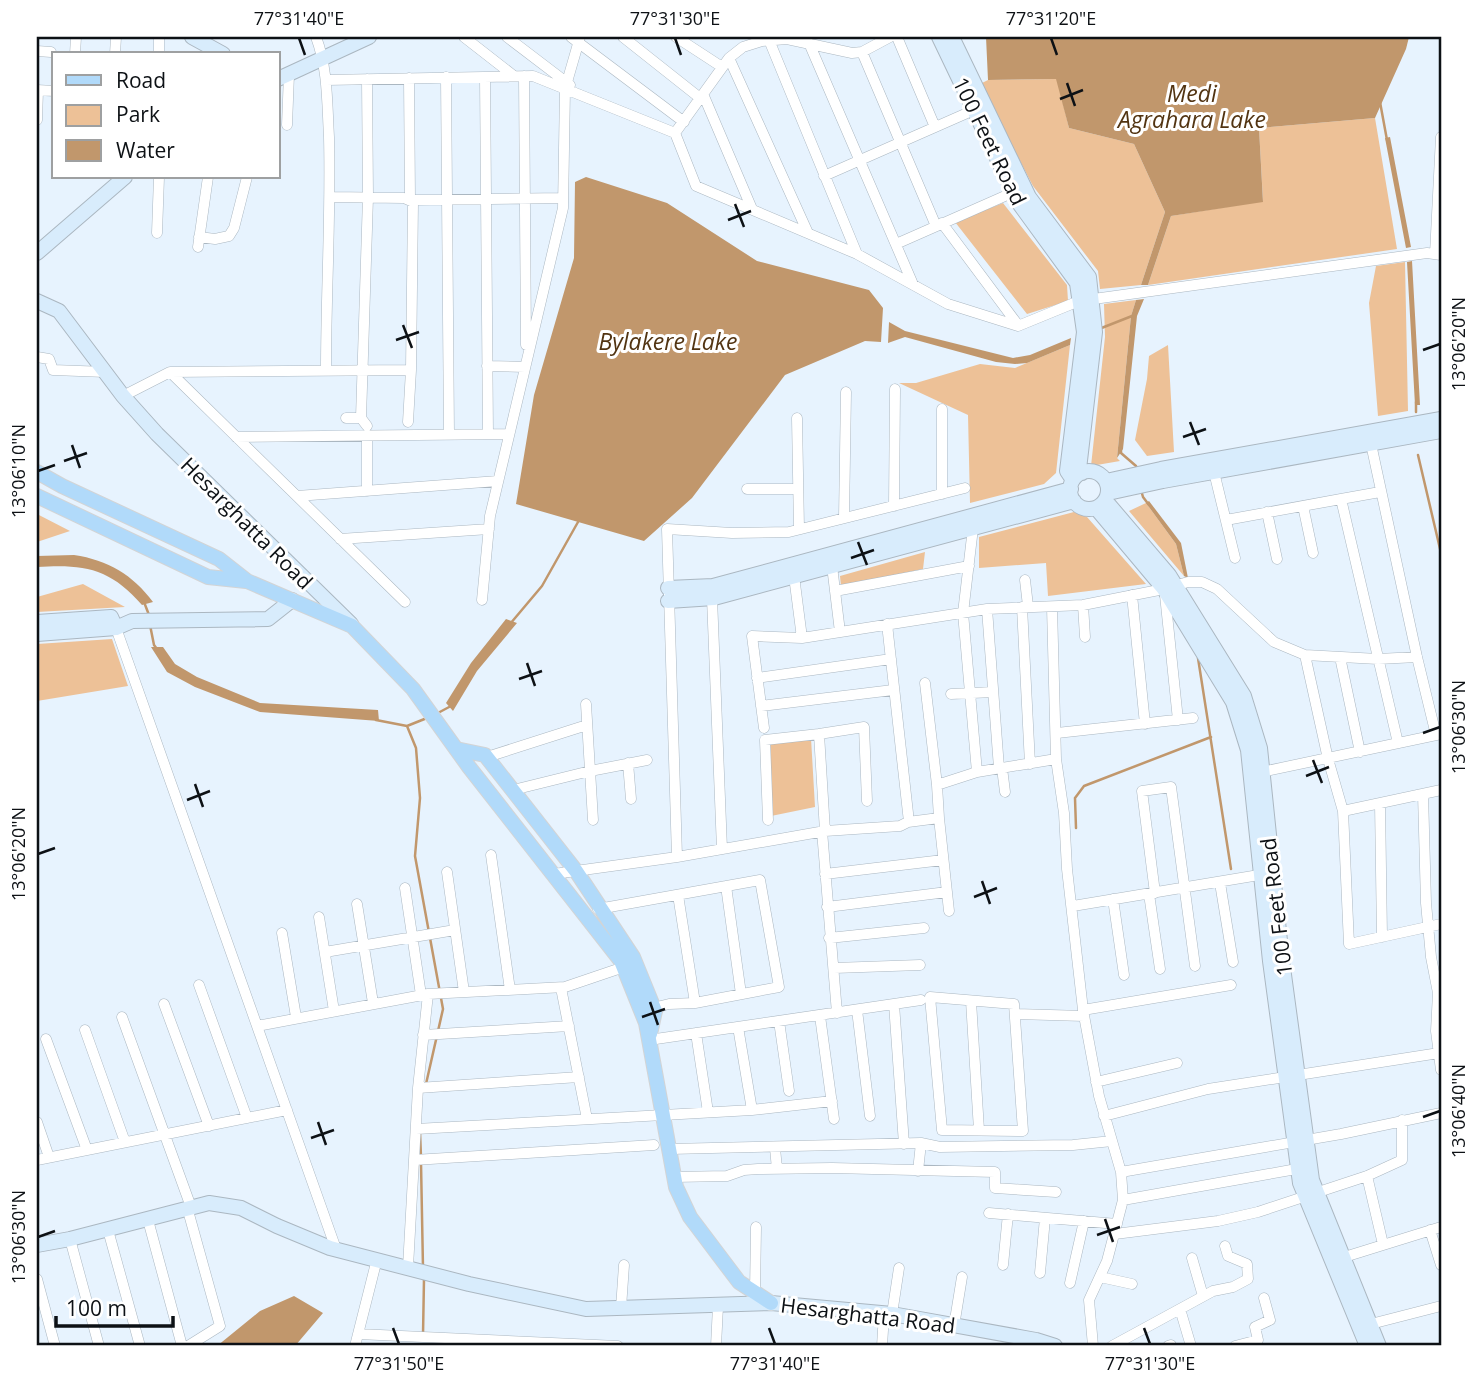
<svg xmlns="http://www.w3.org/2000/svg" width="1478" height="1383" font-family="'Open Sans',sans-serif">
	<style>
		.green { fill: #edc197 }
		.water { fill: #c1976c }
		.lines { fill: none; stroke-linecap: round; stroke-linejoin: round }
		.stream { stroke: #c1976c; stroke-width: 2.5 }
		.street-casing { stroke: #abb7c1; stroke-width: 11 }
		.secondary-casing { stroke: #abb7c1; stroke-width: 16 }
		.primary-casing { stroke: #d3d4d5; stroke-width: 16 }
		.street { stroke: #fff; stroke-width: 10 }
		.secondary { stroke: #d8ecfc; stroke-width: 14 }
		.primary { stroke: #b1dafa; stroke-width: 14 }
		.ticks { fill: none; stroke: #0d1115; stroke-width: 2.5 }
		.labels { text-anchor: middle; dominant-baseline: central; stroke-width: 6; stroke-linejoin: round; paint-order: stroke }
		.street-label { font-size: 21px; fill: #0d1115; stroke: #fff }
		.water-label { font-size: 23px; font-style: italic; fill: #523412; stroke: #fff }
		.neatline { fill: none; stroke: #0d1115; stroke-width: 2.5 }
		.ticks-label { font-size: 18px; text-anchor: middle; fill: #0d1115 }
	</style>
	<rect width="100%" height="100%" fill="#e7f3fe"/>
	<path class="green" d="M1057,79L1069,128L1134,144L1165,212L1141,285L1100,289L1098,271L1033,186L980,84L988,80Z
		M1375,118L1397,249L1148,285L1171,216L1263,201L1259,128Z
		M1003,203L1067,285L1068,301L1027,314L955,222Z
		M1405,262L1408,411L1378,416L1369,303L1376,266Z
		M1136,300L1131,316L1117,458L1120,461L1091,466L1105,337L1104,304Z
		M1070,345L1056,473L1044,484L970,503L968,415L899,383H916L980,364L1015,368Z
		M1168,345L1174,452L1147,456L1135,440L1147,379L1149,356Z
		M1146,503L1176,544L1184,576L1129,511Z
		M1074,512L1087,517L1146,584L1048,596L1046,563L979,568V537Z
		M37,514L70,531L37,542Z
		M925,552L923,569L841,586L840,576Z
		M83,584L125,607L37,612V597Z
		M112,639L128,686L37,701V644Z
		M811,738L815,807L771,816L769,744Z"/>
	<path class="water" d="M986,37H1409L1406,49L1375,118L1259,128L1263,202L1171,216L1148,285H1141L1165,212L1134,144L1069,128L1056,79L988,80Z
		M1390,137L1411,247L1406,248L1385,138Z
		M586,177L667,203L757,261L869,290L883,308L881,342L865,341L785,375L692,498L644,541L516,504L534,395L574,258L575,182Z
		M1412,261L1420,405H1415L1407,262Z
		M1144,299L1137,316L1123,449L1117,458L1131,316L1136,300Z
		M889,322L905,331L1013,358L1030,355L1071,338L1070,345L1027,363L1015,364L996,362L905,337L888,343Z
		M1149,501L1181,543L1188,578L1184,576L1176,544L1146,503Z
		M74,555C108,560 133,575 153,602L142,605C110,568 84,564 37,567V556Z
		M506,619L517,623L477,671L453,711L446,703L471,663Z
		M151,647H163L175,664L197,677L260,703L378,710L379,721L260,712L195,687L167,672Z
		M294,1296L323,1313L295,1346H217L260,1311Z"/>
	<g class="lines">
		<path class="stream" d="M1380,102L1387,140
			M1099,329L1132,316
			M1416,402V412
			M1121,448V453L1136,466L1137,470
			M1418,455L1441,553
			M1141,490L1143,497L1149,505
			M144,602L149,615
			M510,624L542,586L578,522
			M150,625L154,645L157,649
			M1198,658L1231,869
			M436,714L451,706
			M376,720L407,726L427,718
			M407,726L416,748L420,798L415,856L443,1009L426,1084
			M1076,828L1075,798L1084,786L1211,737
			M420,1132L421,1157
			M421,1163L423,1268
			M423,1335L424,1279"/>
		<g class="street-casing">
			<path id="street" d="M316,37C328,69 327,103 329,137C331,215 326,292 326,369
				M464,37L514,76
				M507,37L570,85
				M571,37L684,122
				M623,37L700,98
				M676,37L722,67
				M897,37L935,127
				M769,40L857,254
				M809,43L912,282
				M37,51L51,52
				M862,52L936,226
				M75,54L76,37
				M115,54L116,37
				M159,54V37
				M729,58L808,233
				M524,76L526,345
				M446,77L449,434
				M485,77L488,434
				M409,78L410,200L563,198
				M367,79L368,197L361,418L367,426
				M326,80L533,76L675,133L696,186L857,254L948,304L1018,326L1079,301L1427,253L1441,255
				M37,90L54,91
				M703,94L752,209
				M37,120L38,90
				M287,125L289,74
				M675,133L729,58L743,47L762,41L787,39L852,53L862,52L890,37
				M824,176L974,110
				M331,197L404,198L413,202L411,370L408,422
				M942,223L1018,325
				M157,233L159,177
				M199,237L215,239L229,236L234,228L247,177
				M896,244L1014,192
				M198,247L208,177
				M1435,254L1441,137
				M37,357L49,359L53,370L106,372
				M487,366L525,367
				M170,372L405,602
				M123,396L170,372L411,370
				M942,409V494
				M346,418H361
				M797,418L799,529
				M367,435V491
				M236,437L509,434
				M1371,444L1417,657L1436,735
				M1214,472L1235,558
				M747,489H798
				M1380,492L1341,499L1398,743
				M297,496L498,481
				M894,506L895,389
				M1303,506L1313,553
				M1267,512L1277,559
				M844,518L846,392
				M1226,520L1341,499
				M973,528L963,613L977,772
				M340,539L489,529
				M832,566L840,632
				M794,576L802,638
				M1025,580L1028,606
				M835,591L969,566
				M1132,595L1145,724
				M1165,595L1178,720
				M712,598L722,849
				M482,600L490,516L563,208L565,89L580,37
				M1083,605L1085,637
				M1022,607L1030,764
				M1052,607L1056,759L1064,813L1067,869L1083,1010L1099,1096L1121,1172L1123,1200L1107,1261L1089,1300L1093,1346
				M987,609L999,768
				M887,624L909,822
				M116,628L336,1249
				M1340,657L1360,752
				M1417,657L1378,659L1305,655L1328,759L1343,811L1349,944L1441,924
				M757,678L891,659
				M925,683L937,785
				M951,694L993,692
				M586,704L593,820
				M761,706L893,690
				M764,728L752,636L802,638L987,609L1083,605L1164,589L1188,582H1202L1217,589L1274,642L1305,655
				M1057,733L1193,718
				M487,757L587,725
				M628,763L631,799
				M1002,768L1005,792
				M1257,773L1441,734
				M513,790L590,771L647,760
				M1423,794L1426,903L1431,957L1438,993L1436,1031L1441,1070
				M1380,803L1382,937
				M1343,811L1441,790
				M939,818L949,911
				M768,820L765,740L819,734
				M822,831L837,1013
				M825,831L819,734L864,727L867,801
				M491,855L510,990
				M677,857L667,529L732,533L789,532L965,488
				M447,872L464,992
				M554,874L677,857L825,831L900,826L908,822L939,818L937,785L977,772L1056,759
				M825,874L943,860
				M1220,883L1233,962
				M726,886L741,994
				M405,888L421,995
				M1155,893L1142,791L1171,787L1195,966
				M1149,894L1160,969
				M678,895L695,1003
				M1113,899L1124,975
				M357,904L373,1003
				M1073,906L1265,874
				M827,907L947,892
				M598,909L760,880L779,987L695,1003L669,1004L661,1006L651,1016
				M319,917L334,1011
				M282,933L296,1017
				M829,938L924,928
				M325,952L455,930
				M834,968L920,965
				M199,985L247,1118
				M561,988L587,1119
				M930,997L1014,1004L1023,1131L942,1130Z
				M971,1001L979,1130
				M164,1004L209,1126
				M894,1004L904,1144
				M857,1010L870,1116
				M1083,1010L1231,985
				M1015,1014L1084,1016
				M820,1016L834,1119
				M122,1017L191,1207
				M779,1021L789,1091
				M257,1026L428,994L565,987L621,968
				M738,1027L752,1110
				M85,1030L125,1142
				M696,1033L708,1112
				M423,1035L569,1026
				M46,1039L87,1150
				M649,1040L921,1000
				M1096,1082L1177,1063
				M418,1088L579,1077
				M1104,1116L1208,1089L1439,1053
				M37,1122L49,1157
				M416,1129L752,1110L832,1101
				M775,1148L777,1169
				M670,1149L921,1143L940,1147L1073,1145L1112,1141
				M37,1160L287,1110
				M414,1160L654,1145
				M918,1171L921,1143
				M1121,1172L1341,1134L1441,1113
				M1367,1176L1382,1240
				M674,1177L727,1176L744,1170L758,1169L832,1168L995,1172V1188L1056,1192
				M1123,1200L1302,1168
				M187,1207L220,1326L188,1346
				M989,1213L1117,1224
				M148,1220L182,1346
				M108,1230L140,1346
				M1430,1230L1441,1265
				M1115,1234L1218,1221L1258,1212L1367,1176L1402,1160V1120
				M70,1239L99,1346
				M1192,1258L1203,1296
				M1338,1259L1441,1227
				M1003,1265L1008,1214
				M408,1267L418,1088L428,994
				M1040,1273L1045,1218
				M1100,1277L1132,1284
				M37,1279L55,1346
				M1070,1283L1084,1221
				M755,1293L756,1227
				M621,1308L624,1265
				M1180,1309L1191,1346
				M892,1314L899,1268
				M1367,1325L1441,1306
				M954,1326L962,1277
				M358,1334L618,1346
				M355,1346L377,1259
				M716,1346L718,1306
				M882,1346L884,1314
				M1112,1346L1213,1291L1233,1287L1248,1279L1247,1264L1228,1256L1225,1246
				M1168,1346L1171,1345
				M1235,1346L1258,1340L1255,1327L1270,1320L1264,1298"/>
		</g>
		<g class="secondary-casing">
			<path id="secondary" d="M192,37L223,54
				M939,37L1018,202L1077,283L1084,332L1067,471L1073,480
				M952,37L1029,197L1089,277L1095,332L1079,469L1082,473
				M278,79L369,37
				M37,253L125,177
				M37,301L59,311L123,396L157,434L351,624
				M1070 490a19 19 0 1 1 38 0a19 19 0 1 1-38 0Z
				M1106,481L1161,469L1441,419
				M1108,493L1163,481L1441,431
				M1105,500L1169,575L1244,696L1260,748L1282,960L1312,1180L1379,1346
				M1096,508L1164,589L1233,702L1248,750L1270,961L1300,1183L1367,1346
				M668,588L713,586L1071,489
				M668,601L714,598L1074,501
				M37,622L111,617L116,628
				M37,634L116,628L132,621L268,619L292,600
				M37,1245L70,1239L209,1203L241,1208L277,1226L330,1248L469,1284L586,1309L771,1303L892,1314L1036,1340L1055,1346"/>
		</g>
		<g class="primary-casing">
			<path id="primary" d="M37,472L62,486L219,559L247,581L352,626L413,689L469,767L621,961L646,1023L676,1187L690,1217L739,1282L771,1303
				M37,496L208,577L246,581
				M456,749L485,755L576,871L633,957L655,1011L650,1034"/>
		</g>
		<use href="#street" class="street"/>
		<use href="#secondary" class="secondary"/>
		<use href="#primary" class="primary"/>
	</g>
	<path class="ticks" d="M299,38L305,55M675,38L681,55M1051,38L1057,55M1067,83L1075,106M1060,99L1083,90M735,204L744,227M728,220L751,211M403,325L412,348M396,340L419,332M1423,350L1440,344M1190,422L1199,445M1183,437L1206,429M72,445L80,468M64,461L87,453M38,471L55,465M858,542L867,565M851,558L874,550M527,663L535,686M519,679L542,671M1423,733L1440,727M1313,760L1322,783M1306,776L1329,767M195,784L203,807M187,800L210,791M38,854L55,848M982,881L990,904M974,897L997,888M650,1002L658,1025M642,1017L665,1009M1423,1117L1440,1111M318,1122L326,1145M311,1138L334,1130M1105,1219L1113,1242M1097,1235L1120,1227M38,1237L55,1231M393,1328L399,1344M769,1328L775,1344M1144,1328L1150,1344"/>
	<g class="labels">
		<g class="street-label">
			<text transform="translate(990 141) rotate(64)">100 Feet Road</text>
			<text transform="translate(247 523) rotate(45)">Hesarghatta Road</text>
			<text transform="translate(1276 907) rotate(-97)">100 Feet Road</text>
			<text transform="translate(868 1315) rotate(7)">Hesarghatta Road</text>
		</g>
		<g class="water-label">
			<text x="1192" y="93">Medi<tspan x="1192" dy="26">Agrahara Lake</tspan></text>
			<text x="668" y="341">Bylakere Lake</text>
		</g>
	</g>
	<rect width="1478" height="1383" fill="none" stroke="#ffffff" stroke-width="77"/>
	<rect x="52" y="52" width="228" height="126" fill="#ffffff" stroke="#9ea0a1" stroke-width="2"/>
	<rect x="66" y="75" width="35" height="10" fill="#b1dafa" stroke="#9ea0a1" stroke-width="2"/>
	<text x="116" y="88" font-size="21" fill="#0d1115">Road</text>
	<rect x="66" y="105" width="35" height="21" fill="#edc197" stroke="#9ea0a1" stroke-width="2"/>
	<text x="116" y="122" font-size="21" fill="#0d1115">Park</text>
	<rect x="66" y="140" width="35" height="21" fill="#c1976c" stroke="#9ea0a1" stroke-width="2"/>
	<text x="116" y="158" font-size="21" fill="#0d1115">Water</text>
	<path d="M56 1316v10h117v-10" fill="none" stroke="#0d1115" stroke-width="3.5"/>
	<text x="66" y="1316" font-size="21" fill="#0d1115" stroke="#ffffff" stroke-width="5" paint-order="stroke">100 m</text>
	<rect x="38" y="38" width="1402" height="1306" class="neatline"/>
	<g class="ticks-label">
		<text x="299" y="25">77°31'40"E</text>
		<text x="675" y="25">77°31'30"E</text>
		<text x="1051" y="25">77°31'20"E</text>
		<text transform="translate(1459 344) rotate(-90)" y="6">13°06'20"N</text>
		<text transform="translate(19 471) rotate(-90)" y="6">13°06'10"N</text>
		<text transform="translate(1459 727) rotate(-90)" y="6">13°06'30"N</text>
		<text transform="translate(19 854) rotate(-90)" y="6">13°06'20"N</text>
		<text transform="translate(1459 1111) rotate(-90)" y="6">13°06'40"N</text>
		<text transform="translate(19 1237) rotate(-90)" y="6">13°06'30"N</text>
		<text x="399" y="1370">77°31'50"E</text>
		<text x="775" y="1370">77°31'40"E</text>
		<text x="1150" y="1370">77°31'30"E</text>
	</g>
</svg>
